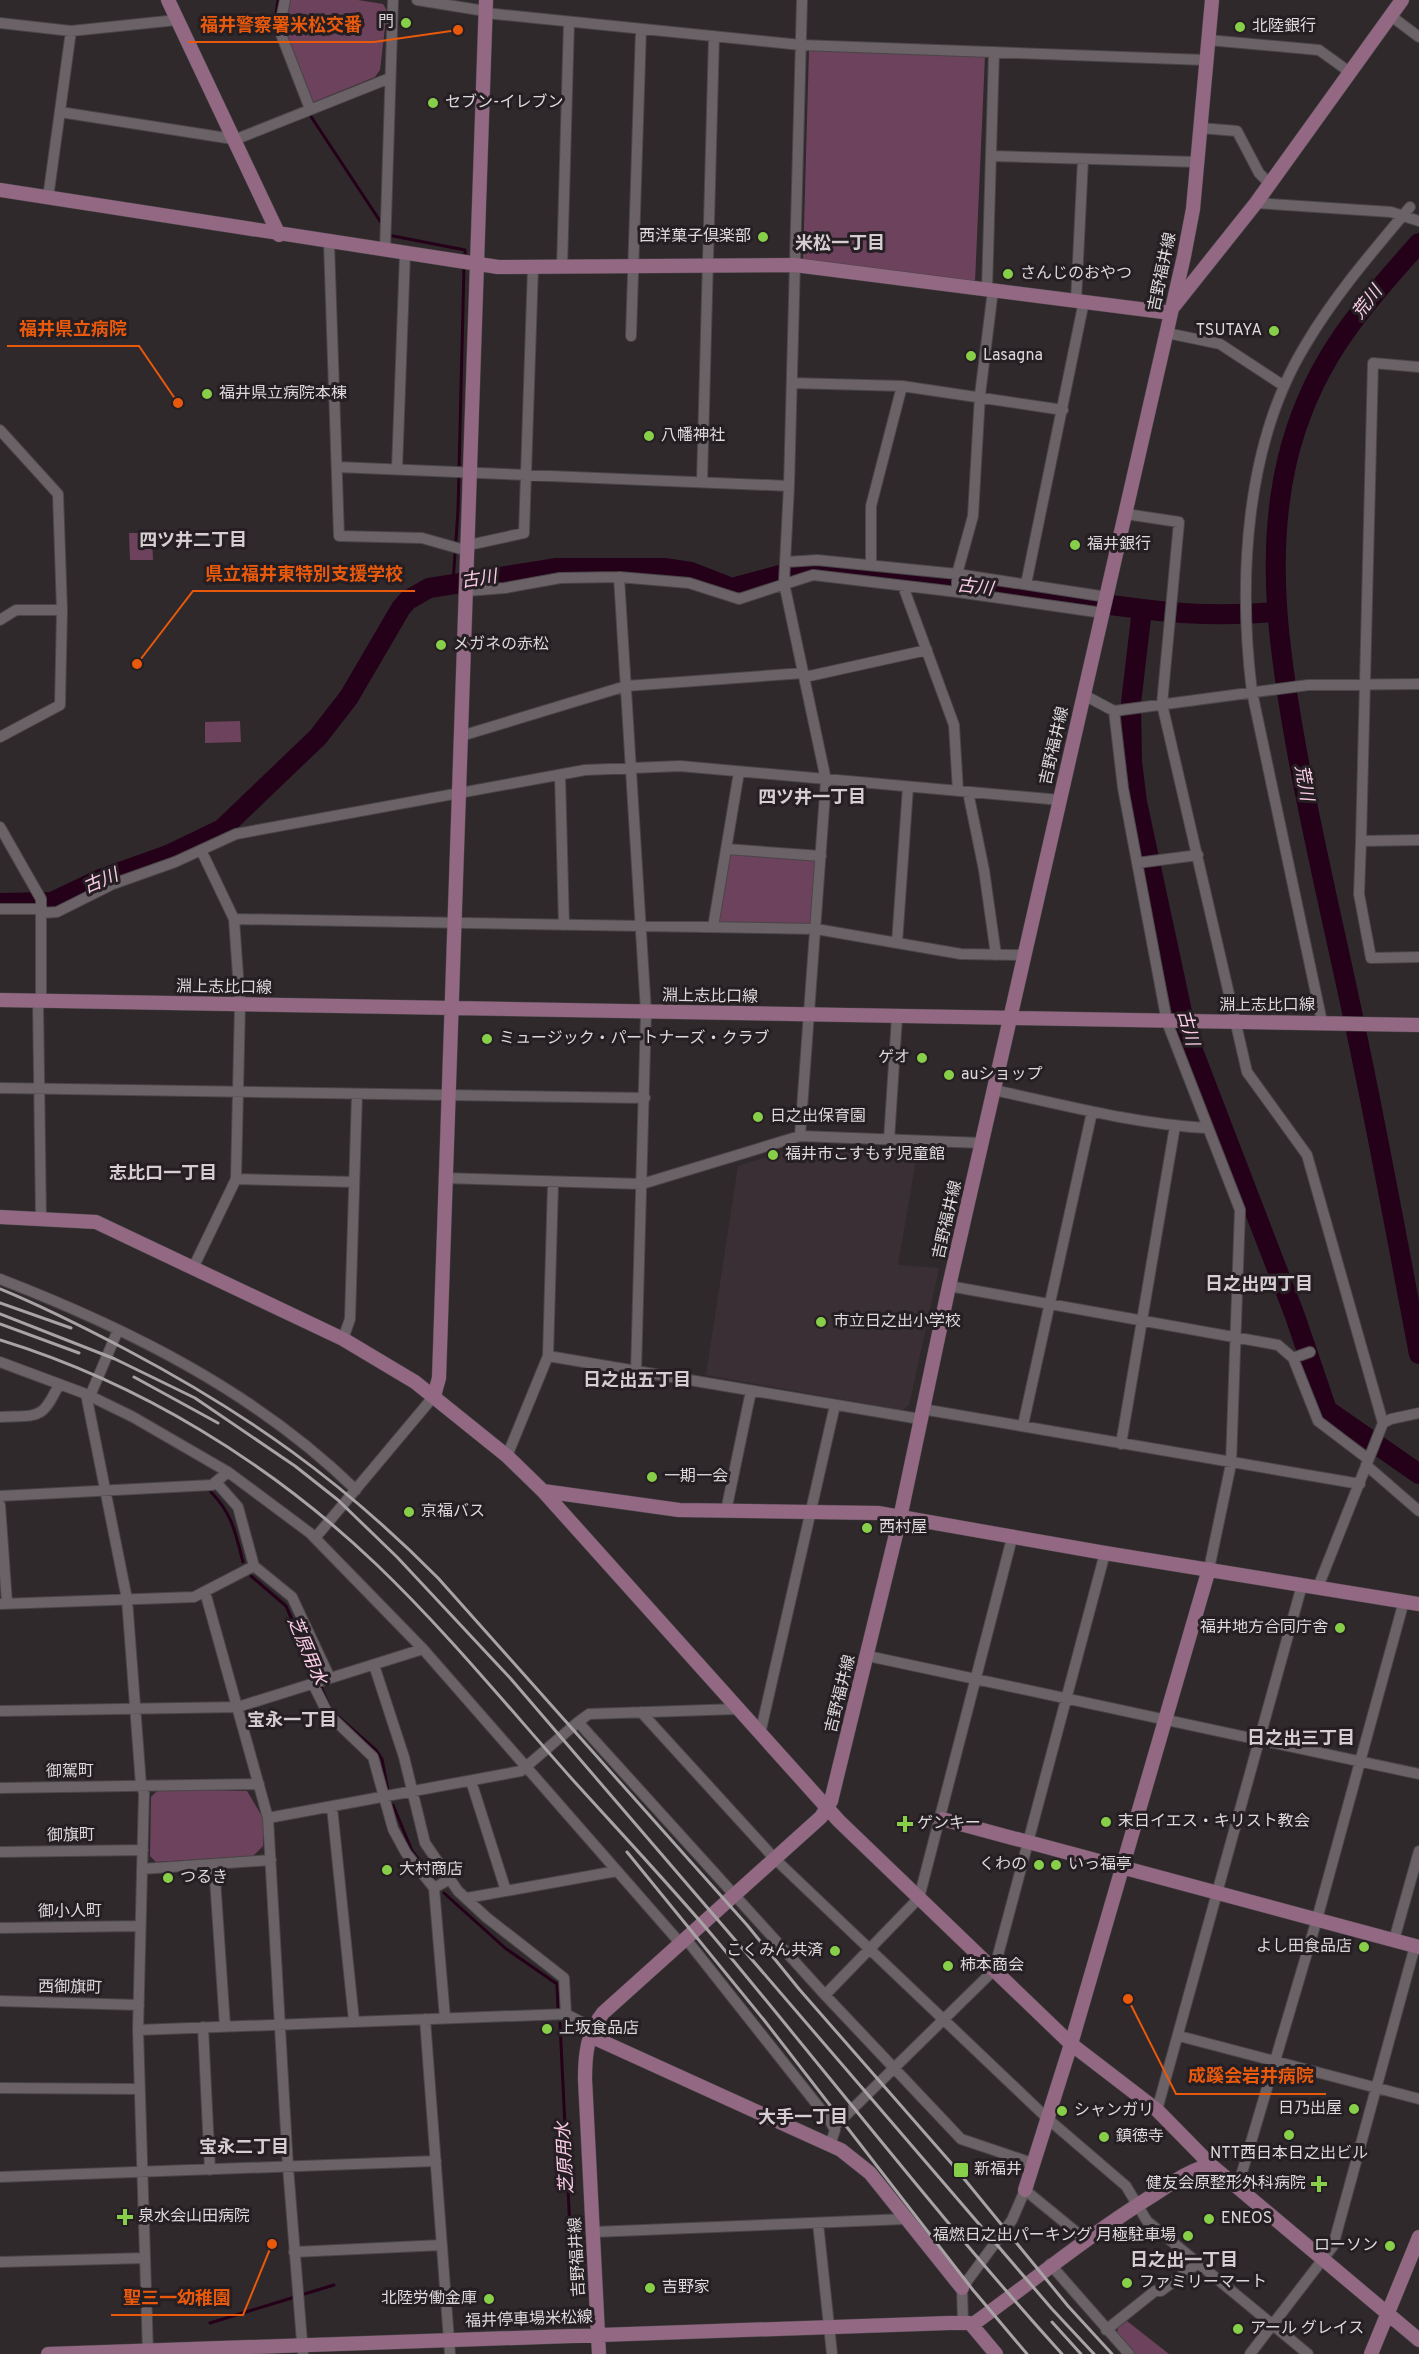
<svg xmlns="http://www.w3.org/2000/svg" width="1419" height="2354" font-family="Overpass,'Noto Sans JP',sans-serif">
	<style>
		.built { fill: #3b2f36 }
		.green { fill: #6d425c }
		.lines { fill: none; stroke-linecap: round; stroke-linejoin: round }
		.stream { stroke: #240019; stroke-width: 3 }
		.river { stroke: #240019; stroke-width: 20 }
		.street-casing { stroke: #4a4548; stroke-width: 12 }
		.secondary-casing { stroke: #4a4548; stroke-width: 15 }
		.street { stroke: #6a6266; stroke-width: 10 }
		.secondary { stroke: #926882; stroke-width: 14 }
		.rail { stroke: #a8a4a6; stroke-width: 3 }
		.poi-dot { fill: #88cf49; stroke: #251f23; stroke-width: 2 }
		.labels { text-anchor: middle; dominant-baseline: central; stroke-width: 6; stroke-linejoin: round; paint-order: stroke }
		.poi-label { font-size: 16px; fill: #ddd9db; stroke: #251f23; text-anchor: start }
		.street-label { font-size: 16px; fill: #ddd9db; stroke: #251f23 }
		.neighbourhood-label { font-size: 18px; font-weight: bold; fill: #d5cdd1; stroke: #251f23 }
		.water-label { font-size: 18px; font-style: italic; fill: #fccde8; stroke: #251f23 }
		.leader { fill: none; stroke: #e8590c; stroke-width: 2 }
		.callout-dot { fill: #e8590c; stroke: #251f23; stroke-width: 2 }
		.callout-label { font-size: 18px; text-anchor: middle; font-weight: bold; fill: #e8590c; stroke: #251f23; stroke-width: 6; stroke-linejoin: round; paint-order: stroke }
	</style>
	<rect width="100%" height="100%" fill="#2f292c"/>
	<path class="built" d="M802,1146L918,1148L898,1265L939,1268L909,1405L902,1410L706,1375L738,1166Z"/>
	<path class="green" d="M291,0H358L383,4L387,11L380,70L375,77L311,103L283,30Z
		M809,50L985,56L975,282L803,261Z
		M129,533H152L153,560H130Z
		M240,721L241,742L205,743V722Z
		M726,849L821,856L816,929L713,927Z
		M159,1789L247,1791L263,1818V1846L253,1856L156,1862L150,1856L151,1797Z
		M1127,2321L1169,2354H1134L1117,2335L1118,2327Z"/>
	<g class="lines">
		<path class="stream" d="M275,22L278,0
			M308,112L382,224
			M388,235L465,250V257
			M453,583L458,510L464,267
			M211,1492C233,1515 235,1532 243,1562
			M251,1576L286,1606L331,1710L376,1750L382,1759L388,1791
			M393,1805L412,1851L433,1878
			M444,1893L505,1948L557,1984L558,2009
			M560,2023L573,2292
			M301,2295L334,2285
			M210,2323L295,2297"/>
		<path class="river" d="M1419,243C1356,314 1310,365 1287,461C1265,555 1279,652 1296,746C1311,830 1331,914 1349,998C1375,1116 1396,1235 1419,1354
			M1142,609C1188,615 1230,616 1276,612
			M0,903L52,902L98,880L168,855L222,829L318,737L349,697L401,608L408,600L429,588L557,568H664L691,572L732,588L810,567L1142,609L1131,703L1132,762L1137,802L1187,1035L1295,1316L1327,1410L1419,1474"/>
		<g class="street-casing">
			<path id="street" d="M285,0L279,29L310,109
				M417,0L485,11
				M485,13L801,45L1206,60
				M1391,16L1419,37
				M0,23L71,31L177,20
				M1208,40L1319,50L1351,73
				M60,112L233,139
				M1200,128L1237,131L1259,173L1270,184
				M234,140L390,78
				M991,156L1197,162
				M48,198L71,31
				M1256,203L1391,212L1419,221
				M329,243L339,536L422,538L468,551
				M385,251L393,0
				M562,267L569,22
				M987,289L994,52
				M1076,301L1083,159
				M1167,333L1220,344L1284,386
				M631,336L641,29
				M1419,367L1373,363L1361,841L1419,840
				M792,383L902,386L1063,410
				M0,430L58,494L62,610L60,705L0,737
				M337,467L789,486
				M397,469L405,254
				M702,482L714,36
				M1126,514L1179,522L1162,704L1247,1072L1307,1155L1383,1423L1318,1587
				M469,545L524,533L533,267
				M786,562L817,560L957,574L1107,597
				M871,565V506L902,386
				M619,577L646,1012L636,1372
				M1026,584L1084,301
				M903,586L954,725L958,791
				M467,591L505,588L560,578L619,577L689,583L739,599L813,575L957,592L1103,613
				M957,592V574L973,516L980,395L993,290
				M0,620L16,610H62
				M805,677L927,650
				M1084,695L1114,711L1308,685L1419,684
				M1114,711L1123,788L1167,1022L1240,1210L1231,1464L1209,1569
				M461,736L626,686L804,673
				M560,775L564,925
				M968,792L984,870L996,955
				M0,827L41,899V1001
				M1361,841L1359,894L1371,958L1419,957
				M726,849L821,856
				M1137,863L1198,855
				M0,909H42
				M42,913L57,912L113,884L175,862L236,834L585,770L680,766L1060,800
				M234,919L816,929L961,954L1025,955
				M713,927L739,772
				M897,943L908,787
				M38,1001L41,1219
				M1322,1022L1252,692C1238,579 1245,443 1306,344C1335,295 1373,251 1410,207
				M0,1088L645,1098
				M994,1090C1064,1105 1135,1124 1206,1128
				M800,1136L826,780L784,583L789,486L802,0
				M889,1140L897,1017
				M444,1178L642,1184L800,1136L982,1143
				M236,1179L354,1182
				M193,1268L236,1179L240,1004L234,919L201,850
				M0,1279C129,1329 256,1392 356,1490
				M949,1286L1278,1345L1293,1358L1318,1421L1368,1459
				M343,1339L350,1319L357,1094
				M548,1356L920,1419
				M1293,1358L1310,1352
				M0,1362L86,1394L133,1417L228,1472L310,1533L423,1649L681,1944
				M86,1394L127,1599L141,1785L144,1793L138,2030L148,2354
				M90,1396L118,1330
				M922,1409L1360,1484
				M0,1417C38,1415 42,1421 59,1384
				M1383,1423L1391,1419L1419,1413
				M1023,1425L1092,1112
				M1121,1444L1175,1126
				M507,1456L548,1356L553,1184
				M1366,1465L1419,1511
				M0,1496L212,1485L228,1472
				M0,1505L7,1603
				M726,1511L751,1391
				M315,1538L434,1396
				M254,1566L292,1597L330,1678
				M205,1592L268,1818L288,2167L303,2354
				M0,1604L194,1597L254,1566L238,1507L216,1482
				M868,1656L1419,1774
				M374,1665L404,1757L425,1843L458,1891L486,1917L564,1978L566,2014
				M313,1684L328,1714L373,1757L393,1829L406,1853L434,1888
				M737,1709L589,1714L578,1722L825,1995L961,2139L1032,2163
				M0,1711L238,1707L423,1649
				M641,1712L775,1859L1048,2119L1126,2186L1147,2221L1308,2354
				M760,1734L835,1405
				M471,1781L506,1891
				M0,1788L259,1784
				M332,1807L354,2021
				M268,1818L521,1771L578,1722
				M0,1852L143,1850
				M214,1864L225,2026
				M142,1869L271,1860
				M467,1898L617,1871
				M0,1928L140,1926
				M686,1939L830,2121L835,2130L830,2145
				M1394,1940L1419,1851
				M825,1995L919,1898L1012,1538
				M0,2001L139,2005
				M445,2018L434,1888L450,1879
				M425,2019L450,2354
				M203,2027L210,2170
				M138,2030L566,2014L593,2028
				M1179,2036L1419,2099
				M0,2088L140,2089
				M1157,2110L1302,1585
				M834,2127L994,1970L1105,1553
				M0,2177L436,2161
				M1238,2186L1317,1919L1404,1601
				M818,2223L832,2354
				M594,2232L905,2219
				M294,2252L442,2245
				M0,2262L145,2258
				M1050,2264L1129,2354
				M963,2323L962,2288L1012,2220L1025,2190L1086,2240
				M1106,2330L1155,2291H1161L1197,2264
				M1250,2354L1333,2246L1415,1946"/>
		</g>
		<g class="secondary-casing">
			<path id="secondary" d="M168,0L279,235
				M0,190L498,267L795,265L1171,313
				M1174,306L1256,203L1402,0
				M0,1000L1419,1025
				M0,1217L96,1222L343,1339L415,1382L507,1456L543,1491L839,1821L1071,2044L1157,2110L1211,2165
				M434,1396L439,1378L486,0
				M543,1491L679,1510L878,1513L1105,1553L1419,1604
				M942,1819L1419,1947
				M590,2036L841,2150L870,2173L962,2288
				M1025,2190L1071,2044L1209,1569
				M972,2325C1033,2281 1090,2234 1155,2194C1172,2183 1191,2169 1211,2165L1419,2340
				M48,2354L949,2323H970L996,2354
				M599,2354L585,2079C585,2055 587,2033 603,2013L821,1817L831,1801L900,1518L949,1286L1184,256L1193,209L1212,0
				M1371,2354L1419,2237"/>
		</g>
		<use href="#street" class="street"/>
		<use href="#secondary" class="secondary"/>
		<path class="rail" d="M0,1289C44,1307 85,1328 127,1350C248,1414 342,1481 438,1578L747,1925L799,1989L952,2164L1068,2306L1112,2354
			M0,1303L71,1328
			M0,1314L115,1359L195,1398L295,1466L338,1500L397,1557L511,1679L1052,2309L1094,2354
			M0,1324L79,1353
			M0,1340C140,1383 270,1463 376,1564C446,1631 508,1707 572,1779C619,1831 667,1882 712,1935C829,2075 940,2219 1062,2354
			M134,1377L218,1423
			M627,1852L764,2020L973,2290L1027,2354
			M1052,2322L1081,2354"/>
	</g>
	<g class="poi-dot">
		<circle cx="406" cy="23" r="6"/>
		<circle cx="1240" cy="27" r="6"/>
		<circle cx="433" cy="103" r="6"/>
		<circle cx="763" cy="237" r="6"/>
		<circle cx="1008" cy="274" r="6"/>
		<circle cx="1274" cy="331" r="6"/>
		<circle cx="971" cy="356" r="6"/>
		<circle cx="207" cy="394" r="6"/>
		<circle cx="649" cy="436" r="6"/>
		<circle cx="1075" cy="545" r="6"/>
		<circle cx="441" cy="645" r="6"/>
		<circle cx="487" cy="1039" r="6"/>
		<circle cx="922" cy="1058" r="6"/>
		<circle cx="949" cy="1075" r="6"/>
		<circle cx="758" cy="1117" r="6"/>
		<circle cx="773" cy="1155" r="6"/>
		<circle cx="821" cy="1322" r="6"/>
		<circle cx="652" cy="1477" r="6"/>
		<circle cx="409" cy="1512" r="6"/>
		<circle cx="867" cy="1528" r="6"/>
		<circle cx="1340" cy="1628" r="6"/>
		<circle cx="1106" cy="1822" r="6"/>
		<path d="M902 1815h6v6h6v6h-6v6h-6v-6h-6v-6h6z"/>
		<circle cx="1039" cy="1865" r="6"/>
		<circle cx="1056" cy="1865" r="6"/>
		<circle cx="387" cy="1870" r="6"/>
		<circle cx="168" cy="1878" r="6"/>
		<circle cx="1364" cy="1947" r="6"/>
		<circle cx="835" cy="1951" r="6"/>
		<circle cx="948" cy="1966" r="6"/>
		<circle cx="547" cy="2029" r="6"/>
		<circle cx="1354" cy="2109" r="6"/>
		<circle cx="1062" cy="2111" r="6"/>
		<circle cx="1289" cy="2135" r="6"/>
		<circle cx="1104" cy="2137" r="6"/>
		<rect x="953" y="2162" width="16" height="16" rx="3"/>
		<path d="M1316 2175h6v6h6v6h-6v6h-6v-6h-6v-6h6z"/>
		<path d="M122 2208h6v6h6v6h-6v6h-6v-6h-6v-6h6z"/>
		<circle cx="1209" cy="2219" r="6"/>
		<circle cx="1188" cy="2236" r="6"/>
		<circle cx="1390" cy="2246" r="6"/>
		<circle cx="1127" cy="2283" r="6"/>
		<circle cx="650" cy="2288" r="6"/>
		<circle cx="489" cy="2299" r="6"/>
		<circle cx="1238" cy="2329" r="6"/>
	</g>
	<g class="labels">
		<g class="poi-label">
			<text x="394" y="23" text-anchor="end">門</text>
			<text x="1252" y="27">北陸銀行</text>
			<text x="445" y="103">セブン-イレブン</text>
			<text x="751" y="237" text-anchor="end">西洋菓子倶楽部</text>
			<text x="1020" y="274">さんじのおやつ</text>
			<text x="1262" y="331" text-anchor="end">TSUTAYA</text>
			<text x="983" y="356">Lasagna</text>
			<text x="219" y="394">福井県立病院本棟</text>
			<text x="661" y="436">八幡神社</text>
			<text x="1087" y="545">福井銀行</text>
			<text x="453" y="645">メガネの赤松</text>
			<text x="499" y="1039">ミュージック・パートナーズ・クラブ</text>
			<text x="910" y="1058" text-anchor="end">ゲオ</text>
			<text x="961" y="1075">auショップ</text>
			<text x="770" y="1117">日之出保育園</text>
			<text x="785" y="1155">福井市こすもす児童館</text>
			<text x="833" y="1322">市立日之出小学校</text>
			<text x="664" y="1477">一期一会</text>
			<text x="421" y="1512">京福バス</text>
			<text x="879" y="1528">西村屋</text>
			<text x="1328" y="1628" text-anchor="end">福井地方合同庁舎</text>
			<text x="1118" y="1822">末日イエス・キリスト教会</text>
			<text x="917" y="1824">ゲンキー</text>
			<text x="1027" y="1865" text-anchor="end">くわの</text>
			<text x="1068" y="1865">いっ福亭</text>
			<text x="399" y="1870">大村商店</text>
			<text x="180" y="1878">つるき</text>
			<text x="1352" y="1947" text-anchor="end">よし田食品店</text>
			<text x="823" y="1951" text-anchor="end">こくみん共済</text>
			<text x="960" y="1966">柿本商会</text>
			<text x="559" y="2029">上坂食品店</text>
			<text x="1342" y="2109" text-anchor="end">日乃出屋</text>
			<text x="1074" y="2111">シャンガリ</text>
			<text x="1116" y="2137">鎮徳寺</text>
			<text x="1289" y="2154" text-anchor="middle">NTT西日本日之出ビル</text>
			<text x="974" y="2170">新福井</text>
			<text x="1306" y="2184" text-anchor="end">健友会原整形外科病院</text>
			<text x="138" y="2217">泉水会山田病院</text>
			<text x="1221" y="2219">ENEOS</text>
			<text x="1176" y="2236" text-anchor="end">福燃日之出パーキング 月極駐車場</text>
			<text x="1378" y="2246" text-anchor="end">ローソン</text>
			<text x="1139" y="2283">ファミリーマート</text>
			<text x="662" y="2288">吉野家</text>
			<text x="477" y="2299" text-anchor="end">北陸労働金庫</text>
			<text x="1250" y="2329">アール グレイス</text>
		</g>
		<g class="street-label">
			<text transform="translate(1163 272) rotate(-78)">吉野福井線</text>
			<text transform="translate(1055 746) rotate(-77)">吉野福井線</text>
			<text transform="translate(224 988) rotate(1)">淵上志比口線</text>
			<text transform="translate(710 997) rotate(1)">淵上志比口線</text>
			<text x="1267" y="1006">淵上志比口線</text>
			<text transform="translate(948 1220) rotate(-77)">吉野福井線</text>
			<text transform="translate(841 1694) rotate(-76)">吉野福井線</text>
			<text transform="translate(70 1772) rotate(-1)">御駕町</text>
			<text transform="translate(71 1836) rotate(-1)">御旗町</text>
			<text transform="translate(70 1912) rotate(-1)">御小人町</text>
			<text transform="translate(70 1988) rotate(1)">西御旗町</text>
			<text transform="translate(578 2257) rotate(-93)">吉野福井線</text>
			<text transform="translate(529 2320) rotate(-2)">福井停車場米松線</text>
		</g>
		<g class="neighbourhood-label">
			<text x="840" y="244">米松一丁目</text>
			<text x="193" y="541">四ツ井二丁目</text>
			<text x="812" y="798">四ツ井一丁目</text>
			<text x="163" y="1174">志比口一丁目</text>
			<text x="1259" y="1285">日之出四丁目</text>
			<text x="637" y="1381">日之出五丁目</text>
			<text x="292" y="1721">宝永一丁目</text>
			<text x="1301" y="1739">日之出三丁目</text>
			<text x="803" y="2118">大手一丁目</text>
			<text x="244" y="2148">宝永二丁目</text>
			<text x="1184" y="2261">日之出一丁目</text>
		</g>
		<g class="water-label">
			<text transform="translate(1368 303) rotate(-52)">荒川</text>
			<text transform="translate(479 580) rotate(-9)">古川</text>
			<text transform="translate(975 588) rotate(7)">古川</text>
			<text transform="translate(1303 783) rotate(80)">荒川</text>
			<text transform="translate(101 882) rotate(-23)">古川</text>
			<text transform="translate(1187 1028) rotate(75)">古川</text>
			<text transform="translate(306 1651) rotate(67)">芝原用水</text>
			<text transform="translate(566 2158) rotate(-93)">芝原用水</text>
		</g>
	</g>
	<path class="leader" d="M458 30L374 42H188M178 403L139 346H7M137 664L193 591H415M1128 1999L1176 2094H1326M272 2244L243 2315H111"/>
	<g class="callout-dot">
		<circle cx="458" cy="30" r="6"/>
		<circle cx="178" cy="403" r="6"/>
		<circle cx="137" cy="664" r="6"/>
		<circle cx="1128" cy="1999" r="6"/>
		<circle cx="272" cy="2244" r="6"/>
	</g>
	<g class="callout-label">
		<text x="281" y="31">福井警察署米松交番</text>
		<text x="73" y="335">福井県立病院</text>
		<text x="304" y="580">県立福井東特別支援学校</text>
		<text x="1251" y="2082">成蹊会岩井病院</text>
		<text x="177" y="2304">聖三一幼稚園</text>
	</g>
</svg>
